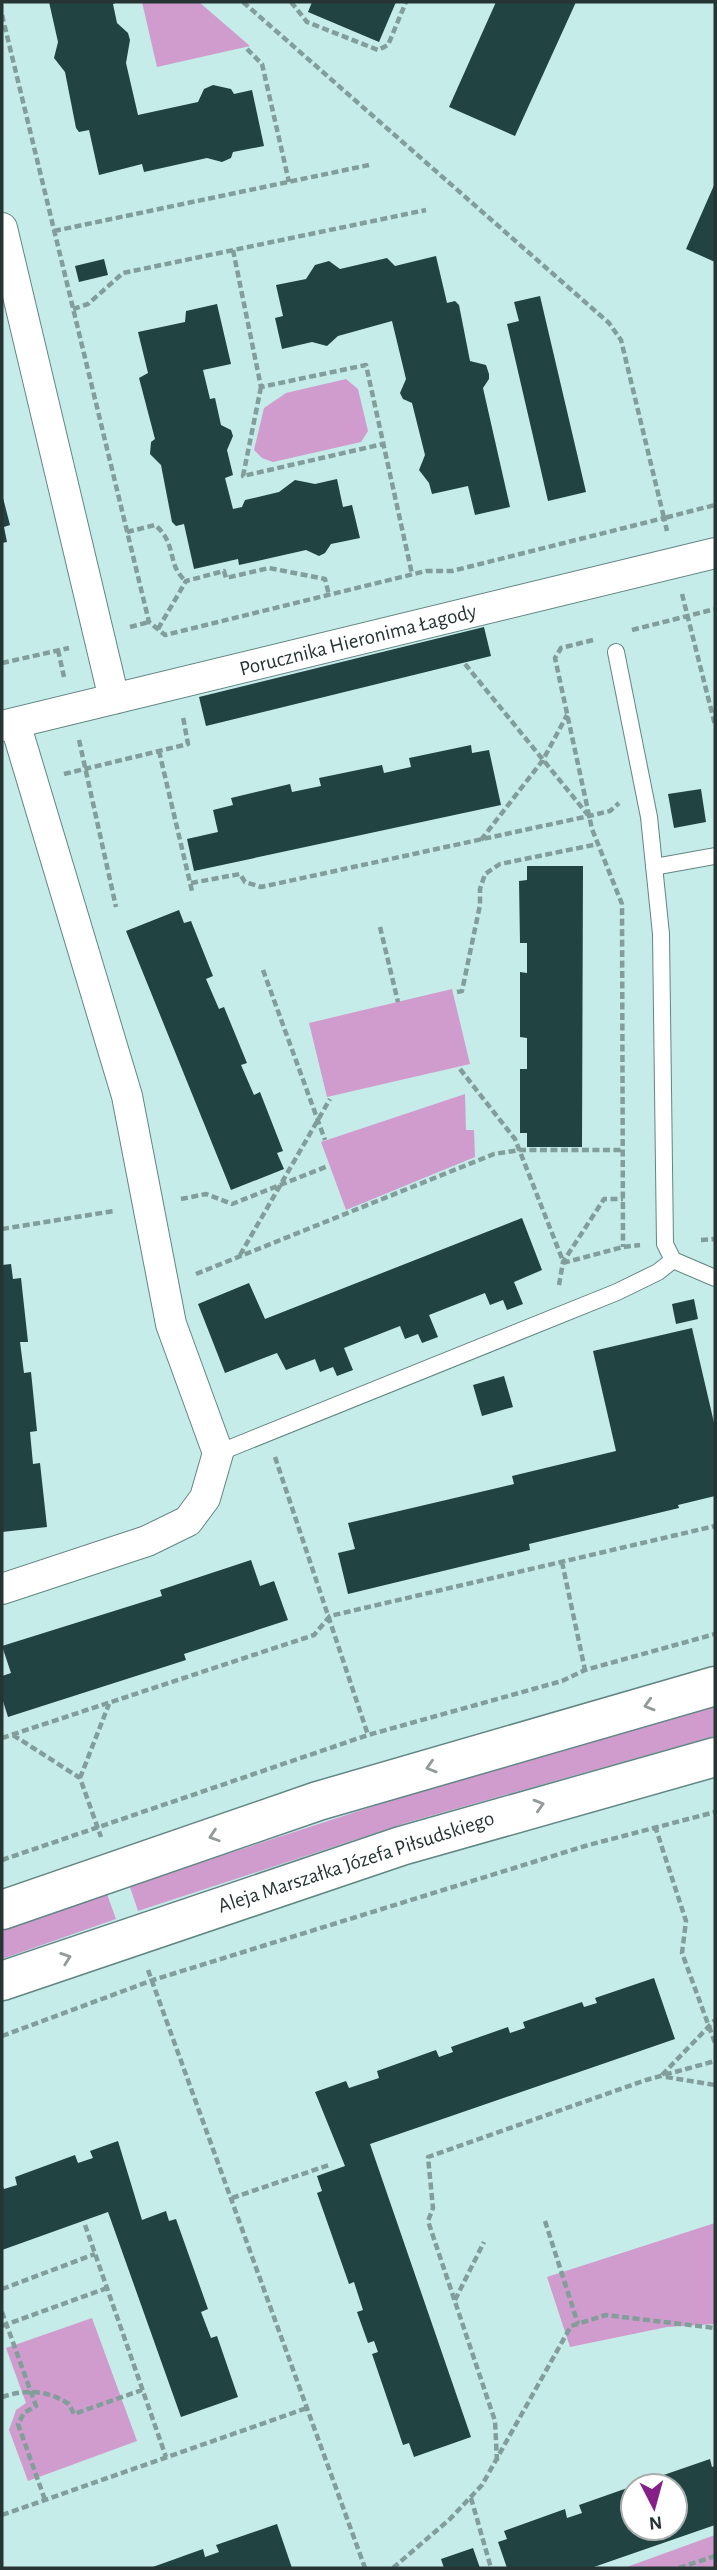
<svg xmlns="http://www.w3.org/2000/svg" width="717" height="2570" font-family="'Alegreya Sans',sans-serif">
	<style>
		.green { fill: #d09cce }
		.building { fill: #214341 }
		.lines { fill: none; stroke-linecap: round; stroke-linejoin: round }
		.lane-casing { stroke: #628683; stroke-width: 18 }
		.street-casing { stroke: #628683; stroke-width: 32 }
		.secondary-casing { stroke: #628683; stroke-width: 41 }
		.path { stroke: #819e9b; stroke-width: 4.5; stroke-dasharray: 7 3.5; stroke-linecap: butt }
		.lane { stroke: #fff; stroke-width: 16 }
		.street { stroke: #fff; stroke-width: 30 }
		.secondary { stroke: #fff; stroke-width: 38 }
		.oneway { stroke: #929a9a }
		.labels { text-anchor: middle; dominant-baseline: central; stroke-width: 7; stroke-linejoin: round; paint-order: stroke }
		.street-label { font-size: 21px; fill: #263534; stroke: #fff }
	</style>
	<rect width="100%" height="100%" fill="#c6ece9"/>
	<path class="green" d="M142,2H199L250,46L157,67Z
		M346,379L358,389L368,431L361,442L273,462L262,458L254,450L264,408L286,393Z
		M452,989L470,1064L327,1097L309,1023Z
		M465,1094L466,1130H474L475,1157L346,1210L321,1142Z
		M715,1707V1736L409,1822L138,1911L130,1887L165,1874L454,1780Z
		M107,1894L116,1919L2,1959V1930Z
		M715,2223V2324L667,2327L570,2347L547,2277Z
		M92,2318L137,2441L28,2481L9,2430L16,2410L26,2403L6,2348Z
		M715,2535V2568H624Z"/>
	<path class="building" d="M49,2H118L113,4L117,23L128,33L130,40L126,63L138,115L198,102L204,89L213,85L231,89L234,94L252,90L264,146L233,152L231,158L222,162L207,158L144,172L142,164L99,175L89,130L79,132L76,128L65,72L54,58L58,42Z
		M312,2H396L379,42L308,12Z
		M496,2H576L515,136L449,107Z
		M715,183V262L686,249Z
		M436,256L447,303L455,301L459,305L470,361L486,365L489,374V379L483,388L510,507L475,515L468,486L432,494L429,483L419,470L425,455L412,403L403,399L400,393L406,379L392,321L338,336L327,346L312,342L282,349L275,318L283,316L276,285L306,279L315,265L329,261L340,269L387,258L395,266Z
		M104,259L108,275L79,282L75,266Z
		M540,296L586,492L548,501L507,324L519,321L514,302Z
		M217,304L231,364L203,370L210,399L215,398L221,425L231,430L233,436L227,450L233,475L225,478L233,509L242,507L245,500L279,492L295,480L315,484L337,479L343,507L352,505L360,538L331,544L325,553L319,556L306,550L239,565L238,559L194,569L184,524L176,526L172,522L161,465L150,454L151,442L155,439L139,378L148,373L138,332L185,322L186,311Z
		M2,494L10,525L4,527L7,542L2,543Z
		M484,627L491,656L206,726L199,697Z
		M471,745L472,753L489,750L501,805L194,871L187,839L218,832L213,810L233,805L231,798L290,784L292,792L321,786L319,778L382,765L384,773L411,767L409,758Z
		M701,789L706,822L674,828L668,794Z
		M527,866H583L582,1147H527V1133H520V1069H527V1038L520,1037V972L527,973V943H520L519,881L527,880Z
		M179,910L184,923L191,921L213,976L206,979L219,1009L224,1007L247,1063L241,1065L254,1095L260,1092L283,1151L277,1153L284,1169L231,1190L126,931Z
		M522,1218L542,1270L514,1282L523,1304L507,1310L503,1300L490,1305L485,1293L429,1315L438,1337L422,1343L418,1334L405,1339L400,1326L344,1348L353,1370L337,1376L333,1367L320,1372L315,1359L286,1370L277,1353L225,1373L198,1304L249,1283L265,1319Z
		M11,1264L13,1279L21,1278L28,1342H20L24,1373L31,1372L37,1431L30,1432L33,1464L40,1463L47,1527L2,1532V1265Z
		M694,1299L698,1319L676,1324L672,1304Z
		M692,1328L715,1427V1496L678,1505L679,1508L529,1544L530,1550L348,1594L338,1553L355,1549L348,1523L514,1484L512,1476L616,1451L593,1351Z
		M504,1376L513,1407L482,1416L473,1385Z
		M251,1560L260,1586L274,1581L288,1620L184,1654L186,1660L8,1717L2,1698V1676L11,1673L2,1646L162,1596L160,1590Z
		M654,1978L675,2039L370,2144L471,2437L414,2457L409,2443L403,2445L372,2354L378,2352L374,2341L368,2343L357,2312L363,2310L354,2282L349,2284L317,2193L322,2191L317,2176L345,2166L315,2092L346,2081L349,2088L379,2078L377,2071L436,2050L439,2057L453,2052L451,2047L508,2027L510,2033L525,2028L523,2022L582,2002L584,2007L597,2003L595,1998Z
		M118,2141L142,2220L166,2211L169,2221L176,2219L208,2309L201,2312L211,2338L217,2336L238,2397L181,2417L108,2212L2,2250V2184L4,2189L17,2185L15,2177L75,2155L78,2163L93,2158L90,2151Z
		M710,2459L712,2467L715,2466V2525L591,2568H507L498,2542L507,2539L504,2531L565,2509L567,2518L582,2513L579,2505L633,2486V2528H675V2486H654L652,2479Z
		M277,2524L292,2568H150L203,2549L205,2557L219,2552L216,2545Z
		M473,2548L480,2568H444L441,2559Z"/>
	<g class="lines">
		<g class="lane-casing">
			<path id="lane" d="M616,652L649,817L661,934L665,1244L673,1260L715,1278
				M654,867L715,856
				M218,1453L617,1292L658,1272L673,1260"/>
		</g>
		<g class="street-casing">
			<path id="street" d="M2,228L114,699
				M2,726L715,553
				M2,1589L147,1541L188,1521L205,1498L218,1453L171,1324L127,1096L15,723"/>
		</g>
		<g class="secondary-casing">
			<path id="secondary" d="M2,1910L318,1801L715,1686
				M2,1981L401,1846L715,1757"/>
		</g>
		<path class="path" d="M243,2L609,323L621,340L664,518L715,505
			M291,2L307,22L378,50L388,45L406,2
			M2,15L149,622L165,635L426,571H452L664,518L667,531
			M247,49L262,64L289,182
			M54,231L369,165
			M233,250L261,387L366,365L412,574
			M73,309L88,304L123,273L426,210
			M261,387L243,476L383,444
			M127,532L155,525C178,544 166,565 186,581
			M682,594L715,725
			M130,627L149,622
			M158,629L186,581L224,571L226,578L269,568L325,579L329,595
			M632,630L715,609
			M593,640L561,648L555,658L592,829L622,904L623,1247
			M58,650L64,677
			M2,663L69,648
			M465,664L588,815
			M79,740L116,907
			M159,751L192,891
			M64,774L188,744L183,717
			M481,840L543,760L567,715
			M191,883L240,874L245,882L261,887L589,816L610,811L619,803
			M380,927L398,1002
			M263,970L325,1140
			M457,992L462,991L480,905V889L485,874L500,864L598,844
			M460,1069L515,1139L563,1261
			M181,1199L206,1194L232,1204L328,1166
			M2,1229L114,1211
			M701,1240L715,1239
			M240,1255L330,1099
			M563,1263L623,1247L640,1245
			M196,1274L494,1154L520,1150H623
			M559,1285L563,1262L604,1199H623
			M275,1457L368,1735
			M562,1562L585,1670
			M13,1735L80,1778L101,1837
			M2,1738L314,1635L330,1616L715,1526
			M80,1778L109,1704
			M655,1826L686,1921L682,1953L715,2043
			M2,1860L368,1735L562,1681L585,1670L715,1634
			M148,1970L365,2568
			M2,2036L153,1980L585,1846L715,1812
			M662,2075L715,2020
			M666,2077L715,2085
			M232,2198L329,2165
			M545,2221L578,2324
			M85,2225L166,2457
			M2,2289L95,2254
			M455,2300L484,2242
			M2,2312L36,2406L24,2413L18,2424L45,2500
			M2,2326L107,2288
			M2,2397C26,2389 47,2390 69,2404L74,2414L142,2390
			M497,2461L495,2421L428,2221L433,2208L428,2157L646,2080L715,2061
			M471,2498L491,2568
			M2,2515L307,2408
			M393,2568L450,2519L482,2485L571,2326L606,2315L715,2328
			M679,2568L715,2556"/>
		<use href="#lane" class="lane"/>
		<use href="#street" class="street"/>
		<use href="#secondary" class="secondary"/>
	</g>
	<defs><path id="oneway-chevron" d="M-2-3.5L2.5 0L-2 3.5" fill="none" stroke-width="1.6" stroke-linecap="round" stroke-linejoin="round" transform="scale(1.75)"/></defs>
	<g class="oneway">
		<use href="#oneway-chevron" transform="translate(649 1705) rotate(164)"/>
		<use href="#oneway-chevron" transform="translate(431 1767) rotate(163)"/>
		<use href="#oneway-chevron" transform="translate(539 1805) rotate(-16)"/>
		<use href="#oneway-chevron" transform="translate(214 1836) rotate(162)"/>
		<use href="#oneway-chevron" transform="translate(66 1958) rotate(-19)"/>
	</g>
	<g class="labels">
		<g class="street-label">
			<text transform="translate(358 640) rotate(-14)">Porucznika Hieronima Łagody</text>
			<text transform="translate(356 1862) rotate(-18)">Aleja Marszałka Józefa Piłsudskiego</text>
		</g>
	</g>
	<rect width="717" height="2570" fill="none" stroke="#263534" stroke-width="7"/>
	<g transform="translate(654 2507) rotate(174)"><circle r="33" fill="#ffffff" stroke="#a8aeae" stroke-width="2"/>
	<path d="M0-5L12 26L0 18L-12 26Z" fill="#862088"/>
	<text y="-10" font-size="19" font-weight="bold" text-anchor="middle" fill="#263534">N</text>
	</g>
</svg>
